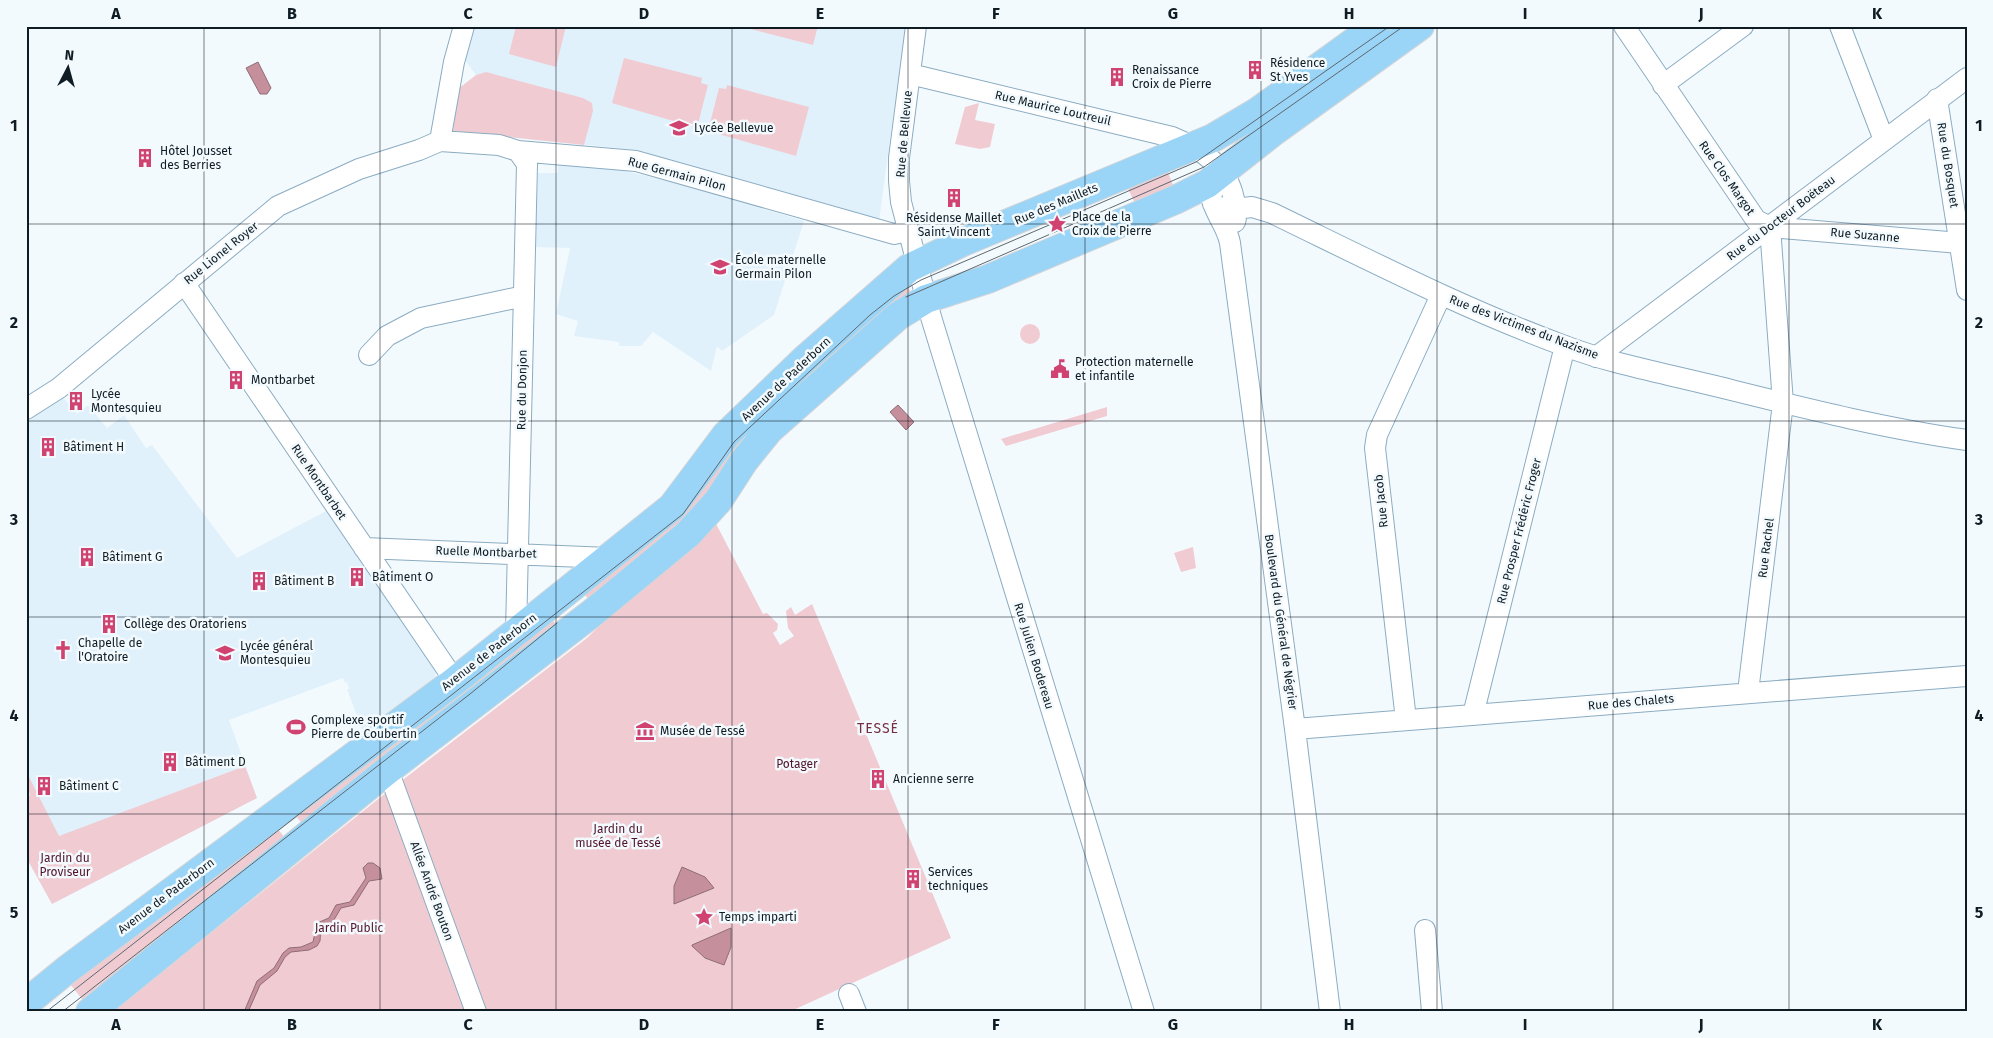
<svg xmlns="http://www.w3.org/2000/svg" width="1993" height="1038" font-family="'Fira Sans',sans-serif">
	<style>
		.built { fill: #e0f1fc }
		.green { fill: #f1cbd2 }
		.water { fill: #c5909b; stroke: #8e6d77 }
		.lines { fill: none; stroke-linecap: round; stroke-linejoin: round }
		.street-casing { stroke: #8bacc2; stroke-width: 22 }
		.primary-casing { stroke: #d4d6d8; stroke-width: 30 }
		.street { stroke: #fff; stroke-width: 20 }
		.primary { stroke: #9ad4f6; stroke-width: 28 }
		.tram { stroke: #5d686f; stroke-width: 1 }
		.grid { fill: none; stroke: #0f1c24; stroke-width: 1; stroke-opacity: 0.55 }
		.labels { text-anchor: middle; dominant-baseline: central; stroke-width: 5; stroke-linejoin: round; paint-order: stroke }
		.poi-label { font-size: 12px; fill: #0f1c24; stroke: #f3fafe; text-anchor: start }
		.street-label { font-size: 12px; fill: #0f1c24; stroke: #f3fafe }
		.park-label { font-size: 12px; fill: #531329; stroke: #f3fafe }
		.neighbourhood-label { font-size: 14px; letter-spacing: 1px; fill: #742f43; stroke: #f3fafe }
		.neatline { fill: none; stroke: #0f1c24; stroke-width: 2 }
		.grid-label { font-size: 16px; text-anchor: middle; font-weight: bold; fill: #0f1c24 }
	</style>
	<rect width="100%" height="100%" fill="#f3fafe"/>
	<path class="built" d="M473,26H905L879,222L637,150L467,133L476,75L464,59Z
		M558,165L612,168L672,182L804,221L774,315L722,351L717,346L711,371L653,332L641,346H619V342L574,336L578,321L556,314L570,248L535,247L538,173H558Z
		M63,397L77,414L88,405L107,428L124,415L146,448L152,445L237,558L328,510L436,670L435,681L363,733L347,689H349L347,682L345,683L343,678L229,720L257,798L52,904L26,857V421Z"/>
	<path class="green" d="M516,26H566L556,67L509,54Z
		M739,26H818L813,45Z
		M624,58L702,78L701,83L708,85L697,128L612,103Z
		M486,72L583,98L592,103L593,111L584,145L453,131L458,89L476,75Z
		M727,85L809,107L796,156L708,131L719,88L726,89Z
		M979,103L975,120L995,124L990,147L980,149L955,144L965,107Z
		M1165,165L1175,190L1137,208L1125,182Z
		M907,285L913,297L692,519L590,601L581,590L731,441Z
		M1020 334a10 10 0 1 1 20 0a10 10 0 1 1-20 0Z
		M1107,407V416L1006,446L1001,439Z
		M712,516L763,614L767,613L778,624L777,630L773,633L780,645L794,636L788,628L786,611L791,607L795,615L812,604L951,938L789,1012H112L387,792L587,638Z
		M1193,547L1196,568L1181,572L1174,553Z
		M549,616L558,627L304,826L295,815Z
		M245,766L257,798L52,904L26,857V797L30,796L26,771L59,836Z
		M274,824L289,843L85,1003L70,984Z"/>
	<path class="water" d="M258,62L271,88L267,94H260L246,68Z
		M898,405L914,422L906,430L890,412Z
		M368,863H373L380,868L382,879L369,881L354,905L341,908L332,923L321,926L320,941L317,946L309,950L291,952L285,957L277,971L260,985L248,1012H244L257,981L274,968L283,953L289,948L301,947L313,942L317,923L329,918L336,905L350,902L366,878L363,868Z
		M682,867L705,877L714,888L674,904V886Z
		M731,928V947L724,965L705,958L692,946V945Z"/>
	<g class="lines">
		<g class="street-casing">
			<path id="street" d="M916,26L899,158V181L901,202L931,317L1144,1012
				M1624,26L1756,220L1770,227L1783,403L1748,692
				M1840,26L1884,140
				M910,74L1172,137C1201,149 1227,165 1234,199C1235,207 1238,214 1235,222
				M1663,85L1743,26
				M1937,99L1967,290
				M440,141L454,62L464,26
				M1222,177L1220,183L1214,188L1211,196C1214,213 1227,226 1230,243L1295,729L1330,1012
				M1213,204L1226,210L1252,207L1272,213C1369,260 1464,309 1565,346C1612,364 1663,373 1711,385C1796,406 1881,428 1967,440
				M1770,227L1960,243
				M184,283L455,681
				M369,355L387,336L421,318L524,296
				M1596,357L1967,78
				M26,409L59,388L278,206L359,169L419,150L440,141L499,145L518,151L636,161L894,234L909,231
				M364,548L609,558
				M516,632L527,164L518,151
				M1473,715L1565,346
				M1406,720L1375,448L1377,435L1441,295
				M1295,729L1967,676
				M388,770L476,1012
				M1425,930L1432,1012
				M849,994L856,1012"/>
		</g>
		<g class="primary-casing">
			<path id="primary" d="M26,1003L69,968L455,681L672,507L726,435L805,359L909,268L963,242L1213,138L1257,112L1376,26
				M90,1012L388,770L591,614L688,534L718,501L744,461L769,430L898,316L926,299L988,279L1175,200L1207,184L1273,132L1420,26"/>
		</g>
		<use href="#street" class="street"/>
		<use href="#primary" class="primary"/>
		<path class="tram" d="M906,297L1204,167L1404,26
			M46,1012L683,514L734,442L870,315L894,296L921,280L1196,162L1390,26
			M62,1012L470,694L557,623"/>
	</g>
	<path class="grid" d="M204,26V1012M380,26V1012M556,26V1012M732,26V1012M908,26V1012M1085,26V1012M1261,26V1012M1437,26V1012M1613,26V1012M1789,26V1012M26,224H1967M26,421H1967M26,617H1967M26,814H1967"/>
	<defs>
		<g id="building-bare" transform="scale(1.5)"><path d="M-4-6H4V6H1V3H-1V6H-4ZM-2.5-4.3h1.7v1.8h-1.7ZM.8-4.3h1.7v1.8H.8ZM-2.5-1h1.7V.8h-1.7ZM.8-1h1.7V.8H.8Z" fill="#d04371" stroke="#f3fafe" stroke-width="2.5" paint-order="stroke"/></g>
		<g id="school-bare" transform="scale(1.5)"><path d="M0-5L7-2L0 1L-7-2ZM-4 1L0 2.5L4 1V4Q0 6-4 4Z" fill="#d04371" stroke="#f3fafe" stroke-width="2.5" paint-order="stroke"/></g>
		<g id="sight-bare" transform="scale(1.5)"><path d="M0-6L1.8-2.2L6-1.7L2.9 1.2L3.7 5.4L0 3.3L-3.7 5.4L-2.9 1.2L-6-1.7L-1.8-2.2Z" fill="#d04371" stroke="#f3fafe" stroke-width="2.5" paint-order="stroke"/></g>
		<g id="civic-bare" transform="scale(1.5)"><path d="M-.6-6.5H3V-4.5H.6V-3L4-1V1h2V6H-6V1h2V-1L-.6-3ZM-1.2 2.5V6h2.4V2.5Z" fill="#d04371" stroke="#f3fafe" stroke-width="2.5" paint-order="stroke"/></g>
		<g id="church-bare" transform="scale(1.5)"><path d="M-1.2-6h2.4v3.5h3.3v2.4h-3.3V6h-2.4V-.1h-3.3v-2.4h3.3Z" fill="#d04371" stroke="#f3fafe" stroke-width="2.5" paint-order="stroke"/></g>
		<g id="stadium-bare" transform="scale(1.5)"><path d="M0-5a6.5 5 0 1 0 0 10a6.5 5 0 1 0 0-10ZM-3.5-1.8h7v3.6h-7Z" fill="#d04371" stroke="#f3fafe" stroke-width="2.5" paint-order="stroke"/></g>
		<g id="museum-bare" transform="scale(1.5)"><path d="M0-6L6-3V-2H-6V-3ZM-5-1h2V3h-2ZM-1-1h2V3h-2ZM3-1h2V3H3ZM-6 4H6V6H-6Z" fill="#d04371" stroke="#f3fafe" stroke-width="2.5" paint-order="stroke"/></g>
	</defs>
	<g fill-rule="evenodd">
		<use href="#building-bare" x="1255" y="70"/>
		<use href="#building-bare" x="1117" y="77"/>
		<use href="#school-bare" x="679" y="128"/>
		<use href="#building-bare" x="145" y="158"/>
		<use href="#building-bare" x="954" y="198"/>
		<use href="#sight-bare" x="1057" y="224"/>
		<use href="#school-bare" x="720" y="267"/>
		<use href="#civic-bare" x="1060" y="369"/>
		<use href="#building-bare" x="236" y="380"/>
		<use href="#building-bare" x="76" y="401"/>
		<use href="#building-bare" x="48" y="447"/>
		<use href="#building-bare" x="87" y="557"/>
		<use href="#building-bare" x="357" y="577"/>
		<use href="#building-bare" x="259" y="581"/>
		<use href="#building-bare" x="109" y="624"/>
		<use href="#church-bare" x="63" y="650"/>
		<use href="#school-bare" x="225" y="653"/>
		<use href="#stadium-bare" x="296" y="727"/>
		<use href="#museum-bare" x="645" y="731"/>
		<use href="#building-bare" x="170" y="762"/>
		<use href="#building-bare" x="878" y="779"/>
		<use href="#building-bare" x="44" y="786"/>
		<use href="#building-bare" x="913" y="879"/>
		<use href="#sight-bare" x="704" y="917"/>
	</g>
	<g class="labels">
		<g class="poi-label">
			<text x="1270" y="63">Résidence<tspan x="1270" dy="14">St Yves</tspan></text>
			<text x="1132" y="70">Renaissance<tspan x="1132" dy="14">Croix de Pierre</tspan></text>
			<text x="694" y="128">Lycée Bellevue</text>
			<text x="160" y="151">Hôtel Jousset<tspan x="160" dy="14">des Berries</tspan></text>
			<text x="1072" y="217">Place de la<tspan x="1072" dy="14">Croix de Pierre</tspan></text>
			<text x="954" y="218" text-anchor="middle">Résidense Maillet<tspan x="954" dy="14">Saint-Vincent</tspan></text>
			<text x="735" y="260">École maternelle<tspan x="735" dy="14">Germain Pilon</tspan></text>
			<text x="1075" y="362">Protection maternelle<tspan x="1075" dy="14">et infantile</tspan></text>
			<text x="251" y="380">Montbarbet</text>
			<text x="91" y="394">Lycée<tspan x="91" dy="14">Montesquieu</tspan></text>
			<text x="63" y="447">Bâtiment H</text>
			<text x="102" y="557">Bâtiment G</text>
			<text x="372" y="577">Bâtiment O</text>
			<text x="274" y="581">Bâtiment B</text>
			<text x="124" y="624">Collège des Oratoriens</text>
			<text x="78" y="643">Chapelle de<tspan x="78" dy="14">l'Oratoire</tspan></text>
			<text x="240" y="646">Lycée général<tspan x="240" dy="14">Montesquieu</tspan></text>
			<text x="311" y="720">Complexe sportif<tspan x="311" dy="14">Pierre de Coubertin</tspan></text>
			<text x="660" y="731">Musée de Tessé</text>
			<text x="185" y="762">Bâtiment D</text>
			<text x="893" y="779">Ancienne serre</text>
			<text x="59" y="786">Bâtiment C</text>
			<text x="928" y="872">Services<tspan x="928" dy="14">techniques</tspan></text>
			<text x="719" y="917">Temps imparti</text>
		</g>
		<g class="street-label">
			<text transform="translate(1053 108) rotate(13)">Rue Maurice Loutreuil</text>
			<text transform="translate(904 134) rotate(-85)">Rue de Bellevue</text>
			<text transform="translate(1948 165) rotate(81)">Rue du Bosquet</text>
			<text transform="translate(677 174) rotate(15)">Rue Germain Pilon</text>
			<text transform="translate(1727 178) rotate(55)">Rue Clos Margot</text>
			<text transform="translate(1056 204) rotate(-23)">Rue des Maillets</text>
			<text transform="translate(1781 218) rotate(-37)">Rue du Docteur Boëteau</text>
			<text transform="translate(1865 235) rotate(5)">Rue Suzanne</text>
			<text transform="translate(221 253) rotate(-39)">Rue Lionel Royer</text>
			<text transform="translate(1524 327) rotate(21)">Rue des Victimes du Nazisme</text>
			<text transform="translate(786 379) rotate(-43)">Avenue de Paderborn</text>
			<text transform="translate(522 390) rotate(-89)">Rue du Donjon</text>
			<text transform="translate(319 482) rotate(56)">Rue Montbarbet</text>
			<text transform="translate(1381 501) rotate(-96)">Rue Jacob</text>
			<text transform="translate(1519 531) rotate(-76)">Rue Prosper Frédéric Froger</text>
			<text transform="translate(1766 548) rotate(-83)">Rue Rachel</text>
			<text transform="translate(486 552) rotate(2)">Ruelle Montbarbet</text>
			<text transform="translate(1281 622) rotate(82)">Boulevard du Général de Négrier</text>
			<text transform="translate(489 652) rotate(-38)">Avenue de Paderborn</text>
			<text transform="translate(1034 656) rotate(73)">Rue Julien Bodereau</text>
			<text transform="translate(1631 702) rotate(-5)">Rue des Chalets</text>
			<text transform="translate(432 891) rotate(70)">Allée André Bouton</text>
			<text transform="translate(166 896) rotate(-37)">Avenue de Paderborn</text>
		</g>
		<g class="park-label">
			<text x="797" y="764">Potager</text>
			<text x="618" y="829">Jardin du<tspan x="618" dy="14">musée de Tessé</tspan></text>
			<text x="65" y="858">Jardin du<tspan x="65" dy="14">Proviseur</tspan></text>
			<text x="349" y="928">Jardin Public</text>
		</g>
		<g class="neighbourhood-label">
			<text x="878" y="728">TESSÉ</text>
		</g>
	</g>
	<rect width="1993" height="1038" fill="none" stroke="#f3fafe" stroke-width="55"/>
	<g transform="translate(68 68) rotate(6)" stroke="#f3fafe" stroke-width="4" paint-order="stroke">
	<path d="M0-4L9 19L0 12L-9 19Z" fill="#0f1c24"/>
	<text y="-8" font-size="14" font-weight="bold" text-anchor="middle" fill="#0f1c24">N</text>
	</g>
	<rect x="28" y="28" width="1938" height="982" class="neatline"/>
	<g class="grid-label">
		<text x="116" y="19">A</text>
		<text x="292" y="19">B</text>
		<text x="468" y="19">C</text>
		<text x="644" y="19">D</text>
		<text x="820" y="19">E</text>
		<text x="996" y="19">F</text>
		<text x="1173" y="19">G</text>
		<text x="1349" y="19">H</text>
		<text x="1525" y="19">I</text>
		<text x="1701" y="19">J</text>
		<text x="1877" y="19">K</text>
		<text x="14" y="131">1</text>
		<text x="1979" y="131">1</text>
		<text x="14" y="328">2</text>
		<text x="1979" y="328">2</text>
		<text x="14" y="525">3</text>
		<text x="1979" y="525">3</text>
		<text x="14" y="721">4</text>
		<text x="1979" y="721">4</text>
		<text x="14" y="918">5</text>
		<text x="1979" y="918">5</text>
		<text x="116" y="1030">A</text>
		<text x="292" y="1030">B</text>
		<text x="468" y="1030">C</text>
		<text x="644" y="1030">D</text>
		<text x="820" y="1030">E</text>
		<text x="996" y="1030">F</text>
		<text x="1173" y="1030">G</text>
		<text x="1349" y="1030">H</text>
		<text x="1525" y="1030">I</text>
		<text x="1701" y="1030">J</text>
		<text x="1877" y="1030">K</text>
	</g>
</svg>
